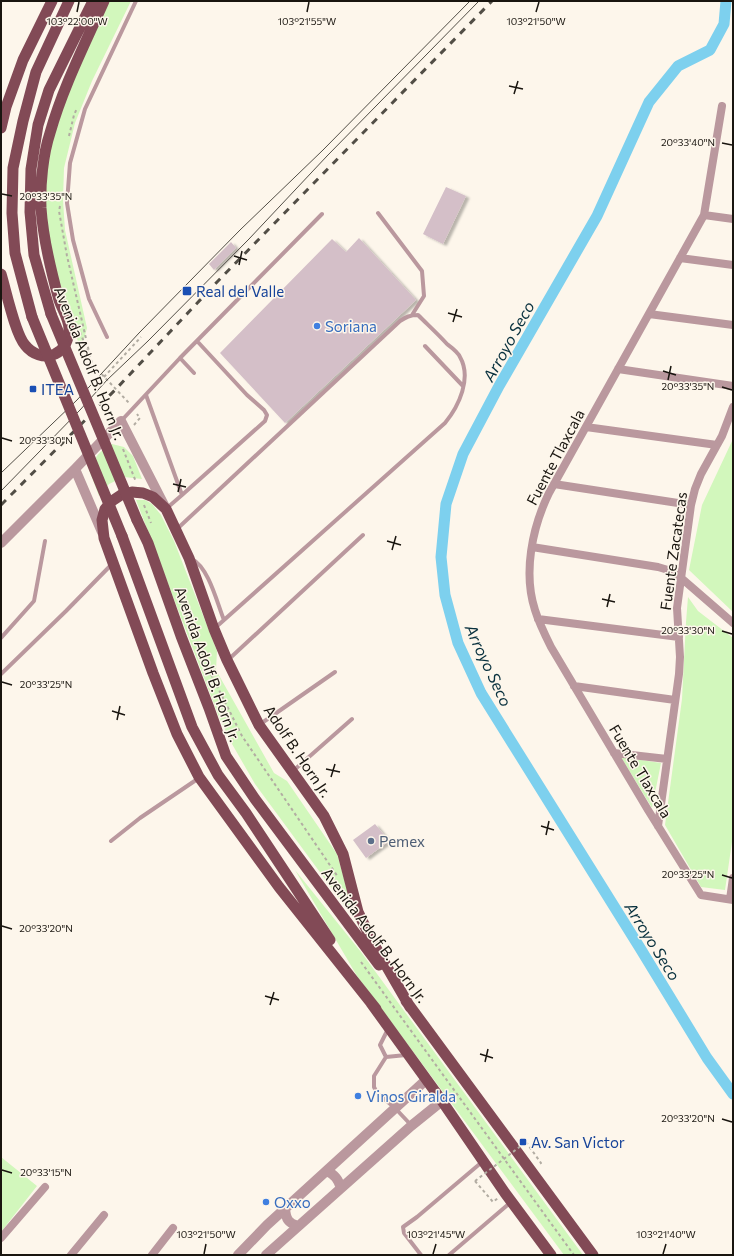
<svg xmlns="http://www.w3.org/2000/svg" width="734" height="1256" font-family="Commissioner,sans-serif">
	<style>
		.green { fill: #d2f7bc }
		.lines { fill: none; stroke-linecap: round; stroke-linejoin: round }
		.canal { stroke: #7dd0ee; stroke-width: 11 }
		.building { fill: #d4bfc8; filter: url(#shadow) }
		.path { stroke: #b2aca2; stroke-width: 2; stroke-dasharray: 3 3; stroke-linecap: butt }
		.service { stroke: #ba989e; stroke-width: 4 }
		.minor { stroke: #ba989e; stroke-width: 8 }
		.tertiary { stroke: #ba989e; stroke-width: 10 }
		.primary { stroke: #824a56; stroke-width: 11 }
		.tram { stroke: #524e46; stroke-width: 1 }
		.rail { stroke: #524e46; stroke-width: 3; stroke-dasharray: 7 7; stroke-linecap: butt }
		.path-bridge { stroke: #b2aca2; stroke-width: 2; stroke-dasharray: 3 3; stroke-linecap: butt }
		.primary-bridge { stroke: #824a56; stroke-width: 11 }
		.ticks { fill: none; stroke: #19150f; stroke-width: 1.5 }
		.transit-dot { fill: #1a4fb4; stroke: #fdf6eb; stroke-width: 1.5 }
		.shop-dot { fill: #3f7fe0; stroke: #fdf6eb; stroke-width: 1.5 }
		.service-dot { fill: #5c6f8a; stroke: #fdf6eb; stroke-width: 1.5 }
		.labels { text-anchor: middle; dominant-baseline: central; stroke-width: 3; stroke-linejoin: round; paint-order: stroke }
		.transit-label { font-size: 15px; fill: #164399; stroke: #fdf6eb; text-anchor: start }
		.shop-label { font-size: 15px; fill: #366cbe; stroke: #fdf6eb; text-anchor: start }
		.street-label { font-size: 15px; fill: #19150f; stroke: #fdf6eb }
		.service-label { font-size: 15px; fill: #4e5e75; stroke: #fdf6eb; text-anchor: start }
		.water-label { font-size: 16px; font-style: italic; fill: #09313e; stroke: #fdf6eb }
		.ticks-label { font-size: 10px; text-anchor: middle; fill: #19150f; stroke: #fdf6eb; stroke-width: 3; stroke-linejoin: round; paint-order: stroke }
	</style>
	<defs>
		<filter id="shadow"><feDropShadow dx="3.5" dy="2" stdDeviation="1" flood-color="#0004"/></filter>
	</defs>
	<rect width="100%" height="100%" fill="#fdf6eb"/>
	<path class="green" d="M108,1H131L92,81L75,123L64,168L63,200L65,230L87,328L81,350C60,290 34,213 50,148C63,97 87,49 108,1Z
		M733,439V612L689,570L702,505Z
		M112,444L124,447L133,456L142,479L124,477L109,484L99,496L89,470C95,457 99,451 112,444Z
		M136,500H145L152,504L161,515L174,541L217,651L216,670L274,773L287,781L337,854L352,907L347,909L255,784L232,744L219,717Z
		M688,597L698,611L733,638V835L725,890L701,887L665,825L682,699L686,622Z
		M621,757L661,763L652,808Z
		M295,870L361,952L583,1255H564L357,976Z
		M1,1157L37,1186L1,1232Z"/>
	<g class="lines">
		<path class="canal" d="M726,1L724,24L710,50L678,66L649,102L597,216L499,386L463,454L446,504L441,557L445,595L458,643L481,693L640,948L707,1058L733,1094"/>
	</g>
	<path class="building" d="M446,187L466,196L443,244L423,234Z
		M359,238L416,300L285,423L220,353L332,239L346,252Z
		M231,242L236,248L214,270L209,264Z
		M375,824L389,841L366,858L353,840Z"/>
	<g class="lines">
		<path class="path" d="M69,136L74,115L77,108
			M60,206L59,211L67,256L90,356
			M80,332L93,365L129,403
			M104,377L141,337
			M134,425L140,418L137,414
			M123,449L136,482
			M144,505L151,523
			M179,597L210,672L242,736L338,877
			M361,962L574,1255
			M526,1142L541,1163L538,1165
			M475,1181L493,1202L498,1198"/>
		<path class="service" d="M378,213L422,271L424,296L412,315
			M107,337L89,299L73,240L67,203L70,163L85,109L136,1
			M425,346L463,386
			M180,358L194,373
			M146,395L182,495L265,421L267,415L264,410L247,395L197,341
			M122,420L180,358L322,214
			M167,508L182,495
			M177,529L400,321C406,317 410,315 418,315C428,325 438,334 447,344C451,347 458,352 460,357C472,378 459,406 445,423L215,628
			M192,559C209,568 217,603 224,620
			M1,638L34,601L45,541
			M228,660L363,535
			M1,674L66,611L112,564
			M259,725L335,672
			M293,771L352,719
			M111,841L140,818L199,778
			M388,1029L380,1045L386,1057L374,1076V1087L377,1093L395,1108L411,1125
			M386,1057L406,1055
			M421,1255L404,1233L403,1227L417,1217L482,1162
			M449,1255L511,1202"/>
		<path class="minor" d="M722,106L704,215L549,493C532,528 523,573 535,610C539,623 545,635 551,647L648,810L701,895L733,900
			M704,215L733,219
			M680,258L733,265
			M649,314L733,325
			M618,369L733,386
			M586,427L717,445
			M554,484L691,505
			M532,547L658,567L668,570L680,577L733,623
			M538,619L679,637
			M574,686L675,700
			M614,753L667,759
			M658,826L679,674L680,657L677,608L691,505L695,489L701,474L722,436L733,407
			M730,899L733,878
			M1,1238L45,1187
			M71,1255L104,1215
			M152,1255L173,1228"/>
		<path class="tertiary" d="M75,469L102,532
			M1,543L75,469L121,421L164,505
			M327,1171C335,1175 338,1179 341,1188
			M285,1209C286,1219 288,1223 298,1226
			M238,1255L267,1225L426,1080
			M266,1255L411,1126L442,1101"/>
		<path class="primary" d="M1,128L6,107L23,60L52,1
			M1,274C6,290 15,334 25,345C32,354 44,359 55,354C65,349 69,339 69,329C69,319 62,309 59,300C51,271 43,238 41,208C40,185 43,154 50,133C63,87 85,44 104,1
			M51,314L34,255L30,212L31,169L38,125L49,90L93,1
			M32,317L15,253L12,213L13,168L23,121L36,72L69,1
			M137,520L148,543L181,636L209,708L226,756L255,799L379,965
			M122,536L192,727L218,775L246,813L330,940
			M406,1001L593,1255
			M371,1003L442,1101L505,1193L551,1255
			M376,1009L279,887L199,777L177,734L153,673L104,538L102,520L105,509L112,501L121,495L132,492L143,493L153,497L166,509L189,558L214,629L227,660L259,725L324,816L343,854L358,912L372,941L410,1007"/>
		<path class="tram" d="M1,473L77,400L139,333L240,230L323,150L470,1
			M1,491L80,410L107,380L148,341L249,239L327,156L479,1"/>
		<path class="rail" d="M1,505L116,389L218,281L492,1"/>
		<path class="path-bridge" d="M475,1181L526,1142"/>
		<path class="primary-bridge" d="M51,314L137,520
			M32,317L122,536"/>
	</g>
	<path class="ticks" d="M77,12L79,2M307,12L309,2M536,12L539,2M509,86L523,89M514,94L518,81M722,143L732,145M2,194L12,196M234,256L247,260M239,265L242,251M448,313L462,317M453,322L457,309M663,371L676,375M668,380L671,366M722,387L732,390M2,438L12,441M173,484L186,487M178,492L181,479M387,541L401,545M392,550L396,536M602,599L615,602M607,607L610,594M722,631L732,634M2,682L12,685M112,711L125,715M117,720L120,706M326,769L340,772M331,777L335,764M541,826L554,830M546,835L549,821M722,875L732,878M2,926L12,929M265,996L279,1000M270,1005L274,992M480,1054L493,1058M485,1062L488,1049M722,1119L732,1122M2,1170L12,1173M204,1254L206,1244M433,1254L436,1244M663,1254L666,1244"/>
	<g class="transit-dot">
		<rect x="182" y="286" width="10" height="10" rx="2"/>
		<rect x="29" y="385" width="8" height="8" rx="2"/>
		<rect x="519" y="1138" width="8" height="8" rx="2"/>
	</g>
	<g class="shop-dot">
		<circle cx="317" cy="326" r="4"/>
		<circle cx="358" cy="1096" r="4"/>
		<circle cx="266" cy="1202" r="4"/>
	</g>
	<circle class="service-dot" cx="371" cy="841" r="4"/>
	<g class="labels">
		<g class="transit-label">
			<text x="196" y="291">Real del Valle</text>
			<text x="41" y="389">ITEA</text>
			<text x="531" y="1142">Av. San Victor</text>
		</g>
		<g class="shop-label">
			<text x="325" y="326">Soriana</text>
			<text x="366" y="1096">Vinos Giralda</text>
			<text x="274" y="1202">Oxxo</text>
		</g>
		<g class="street-label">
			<text transform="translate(90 363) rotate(68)">Avenida Adolf B. Horn Jr.</text>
			<text transform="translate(555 457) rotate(-62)">Fuente Tlaxcala</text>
			<text transform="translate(673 551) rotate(-82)">Fuente Zacatecas</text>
			<text transform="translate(208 664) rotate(70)">Avenida Adolf B. Horn Jr.</text>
			<text transform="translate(298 751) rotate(56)">Adolf B. Horn Jr.</text>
			<text transform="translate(641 771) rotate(59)">Fuente Tlaxcala</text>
			<text transform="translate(375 935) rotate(53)">Avenida Adolf B. Horn Jr.</text>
		</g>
		<g class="service-label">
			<text x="379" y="841">Pemex</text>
		</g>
		<g class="water-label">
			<text transform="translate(508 341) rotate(-61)">Arroyo Seco</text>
			<text transform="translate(489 665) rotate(65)">Arroyo Seco</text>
			<text transform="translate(653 941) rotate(58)">Arroyo Seco</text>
		</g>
	</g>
	<g class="ticks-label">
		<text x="77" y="25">103°22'00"W</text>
		<text x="536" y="25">103°21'50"W</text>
		<text x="307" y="25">103°21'55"W</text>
		<text x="688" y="146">20°33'40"N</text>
		<text x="46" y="200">20°33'35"N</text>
		<text x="688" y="390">20°33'35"N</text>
		<text x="46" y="444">20°33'30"N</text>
		<text x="688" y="634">20°33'30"N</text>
		<text x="46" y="688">20°33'25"N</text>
		<text x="688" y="878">20°33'25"N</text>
		<text x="46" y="932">20°33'20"N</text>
		<text x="688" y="1122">20°33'20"N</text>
		<text x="46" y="1176">20°33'15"N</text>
		<text x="206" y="1238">103°21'50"W</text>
		<text x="436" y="1238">103°21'45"W</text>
		<text x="666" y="1238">103°21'40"W</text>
	</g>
	<rect width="734" height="1256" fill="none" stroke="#19150f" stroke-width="4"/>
</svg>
